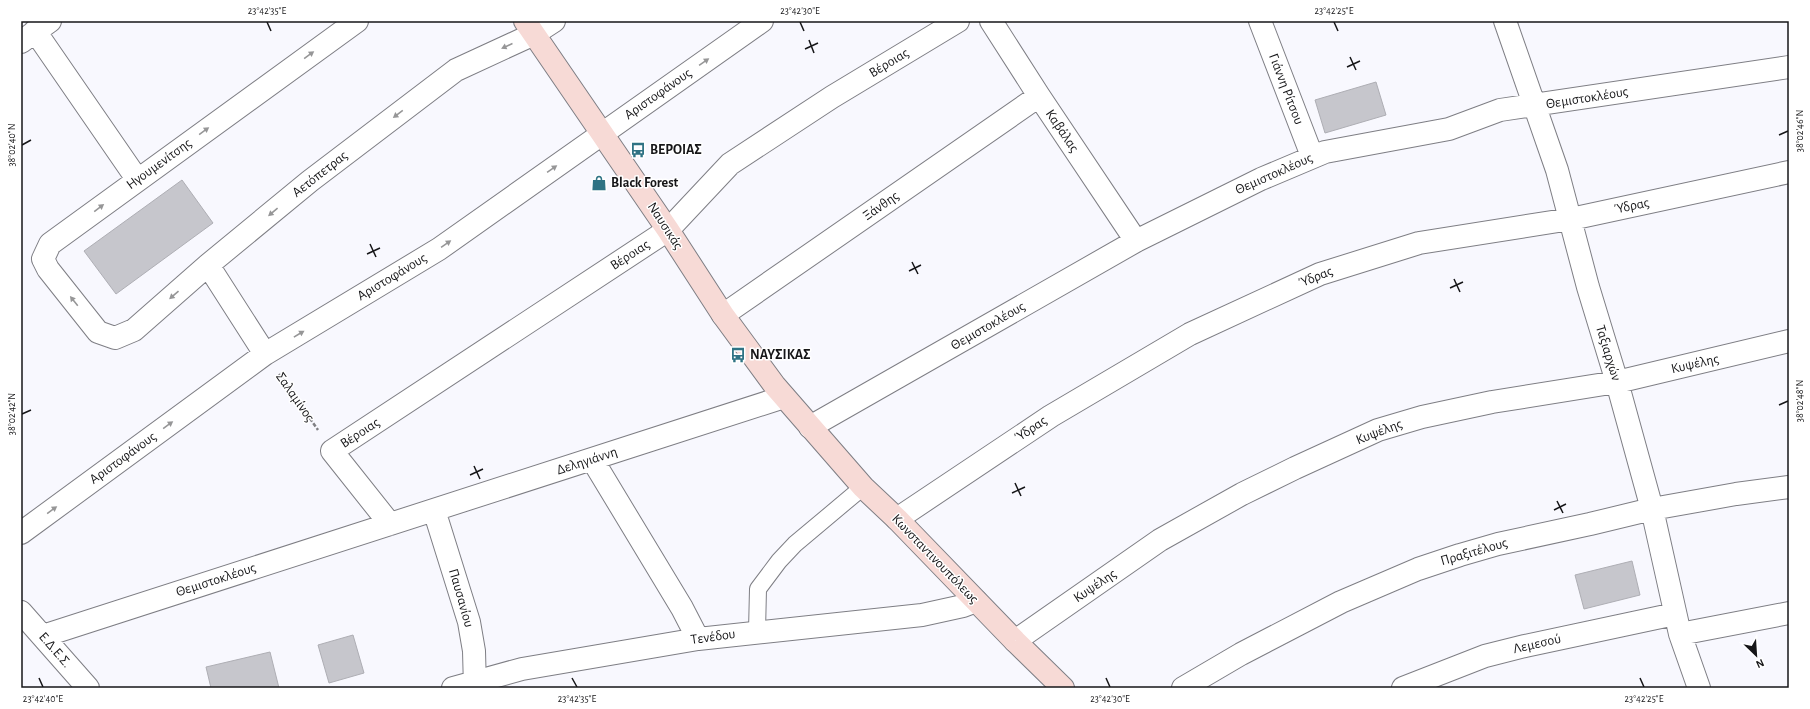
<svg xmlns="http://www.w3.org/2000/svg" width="1810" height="709" font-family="'Alegreya Sans',sans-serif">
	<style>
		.building { fill: #c6c6cc; stroke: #aeaeb4 }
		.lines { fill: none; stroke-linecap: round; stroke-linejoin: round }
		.lane-casing { stroke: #7e7e84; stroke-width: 18 }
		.street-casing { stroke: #7e7e84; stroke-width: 24 }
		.secondary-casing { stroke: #7e7e84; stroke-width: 24 }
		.path { stroke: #808084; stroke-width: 2.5; stroke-dasharray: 4 2; stroke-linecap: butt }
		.lane { stroke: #fff; stroke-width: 16 }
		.street { stroke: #fff; stroke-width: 22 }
		.secondary { stroke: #f7dad6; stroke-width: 22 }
		.oneway { fill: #969697 }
		.ticks { fill: none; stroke: #161618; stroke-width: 1.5 }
		.labels { text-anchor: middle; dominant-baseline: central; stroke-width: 3; stroke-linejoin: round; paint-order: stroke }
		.street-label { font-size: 14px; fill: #161618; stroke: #fff }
		.poi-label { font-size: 14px; font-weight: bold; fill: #161618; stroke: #fff; text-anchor: start }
		.neatline { fill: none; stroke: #161618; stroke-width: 1.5 }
		.ticks-label { font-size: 10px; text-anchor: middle; fill: #161618 }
	</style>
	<rect width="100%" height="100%" fill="#f8f8fe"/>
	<path class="building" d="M1376,82L1386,115L1325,133L1315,100Z
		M182,180L213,223L116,294L84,251Z
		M1632,561L1640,595L1584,609L1575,575Z
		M353,635L364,673L329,683L318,645Z
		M270,652L279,688H211L206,667Z"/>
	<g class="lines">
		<g class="lane-casing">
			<path id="lane" d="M757,631L758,589L779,561L795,544L863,487"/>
		</g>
		<g class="street-casing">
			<path id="street" d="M357,21L50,244L43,259L48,269L98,332L115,338L134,330L208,265L310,181L456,70L534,34L554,21
				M991,21L1039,96L1136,241
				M1260,21L1312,156
				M1505,21L1557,170L1588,287L1617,382L1652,509L1680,634L1699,688
				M35,31L137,179
				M21,42L50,21
				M208,265L265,354
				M723,315L1039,96
				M810,427L1136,241L1261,179L1325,152L1449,129L1500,110L1789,67
				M592,459L682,608L698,639
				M434,510L469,622L474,651L475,688
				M897,519L1051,416L1190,334L1320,274L1419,243L1571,219L1789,172
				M390,524L332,451L668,230L730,164L832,97L958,21
				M21,533L265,354L439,249L762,21
				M21,612L88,688
				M1680,634L1789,613
				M43,636L784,397
				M1015,641L1160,540L1242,494L1295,468L1378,430L1422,417L1492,402L1617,382L1789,341
				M453,688L522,669L698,639L922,615L963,606L976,601
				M1183,688L1241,654L1341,602L1418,569L1460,555L1498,544L1590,524L1652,509L1736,494L1789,487
				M1403,688L1485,656L1525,646L1675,614"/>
		</g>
		<g class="secondary-casing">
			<path id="secondary" d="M525,21L668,230L723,315L775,386L863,487L897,519L1015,641L1063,688"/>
		</g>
		<path class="path" d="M279,374L318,430"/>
		<use href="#lane" class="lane"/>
		<use href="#street" class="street"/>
		<use href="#secondary" class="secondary"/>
	</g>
	<defs><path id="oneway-solid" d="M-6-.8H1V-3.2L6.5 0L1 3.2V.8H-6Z"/></defs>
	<g class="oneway">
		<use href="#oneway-solid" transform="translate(507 46) rotate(156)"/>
		<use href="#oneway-solid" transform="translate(309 55) rotate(-36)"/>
		<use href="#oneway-solid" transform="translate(704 62) rotate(-35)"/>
		<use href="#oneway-solid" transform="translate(398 114) rotate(143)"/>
		<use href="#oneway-solid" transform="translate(204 131) rotate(-36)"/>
		<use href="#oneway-solid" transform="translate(552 169) rotate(-35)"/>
		<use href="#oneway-solid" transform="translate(99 208) rotate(-37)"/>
		<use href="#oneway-solid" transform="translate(273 212) rotate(140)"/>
		<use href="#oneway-solid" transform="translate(446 244) rotate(-35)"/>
		<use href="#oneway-solid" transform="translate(174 295) rotate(139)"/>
		<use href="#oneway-solid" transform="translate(74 301) rotate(-129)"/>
		<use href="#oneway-solid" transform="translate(299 334) rotate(-31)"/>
		<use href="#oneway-solid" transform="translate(168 425) rotate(-36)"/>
		<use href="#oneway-solid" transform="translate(52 510) rotate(-36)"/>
	</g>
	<path class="ticks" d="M267,22L271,31M800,22L804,31M1334,22L1338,31M809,40L814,53M805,49L818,43M1350,57L1356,70M1347,67L1360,61M1779,135L1788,131M22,145L31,140M370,244L376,257M367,254L380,248M912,262L918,274M909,271L921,265M1454,279L1460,292M1450,288L1463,282M1779,405L1788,401M22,414L31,410M474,466L480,479M470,475L483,469M1015,483L1021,496M1012,493L1025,487M1557,501L1563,513M1554,510L1566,504M39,678L43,687M572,678L577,687M1106,678L1110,687M1640,678L1644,687"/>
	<defs>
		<g id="bus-bare" transform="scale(1.2)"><path d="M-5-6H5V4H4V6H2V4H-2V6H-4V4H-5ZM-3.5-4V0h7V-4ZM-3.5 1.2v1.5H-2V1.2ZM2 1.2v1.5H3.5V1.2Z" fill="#2f7384" stroke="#fff" stroke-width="2.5" paint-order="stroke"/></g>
		<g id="shop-bare" transform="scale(1.2)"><path d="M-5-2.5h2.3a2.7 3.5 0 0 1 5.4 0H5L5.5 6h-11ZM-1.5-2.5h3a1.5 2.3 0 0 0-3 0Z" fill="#2f7384" stroke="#fff" stroke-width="2.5" paint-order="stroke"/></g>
	</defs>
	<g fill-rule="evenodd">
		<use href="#bus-bare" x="638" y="150"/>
		<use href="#shop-bare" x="599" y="183"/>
		<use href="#bus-bare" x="738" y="355"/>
	</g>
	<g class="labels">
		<g class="street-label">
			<text transform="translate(889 63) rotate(-31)">Βέροιας</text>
			<text transform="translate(1286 89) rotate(69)">Γιάννη Ρίτσου</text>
			<text transform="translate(658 94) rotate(-35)">Αριστοφάνους</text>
			<text transform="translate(1587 98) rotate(-9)">Θεμιστοκλέους</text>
			<text transform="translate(1062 131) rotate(56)">Καβάλας</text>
			<text transform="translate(159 164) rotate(-36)">Ηγουμενίτσης</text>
			<text transform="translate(320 174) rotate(-38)">Αετόπετρας</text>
			<text transform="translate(1274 174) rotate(-24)">Θεμιστοκλέους</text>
			<text transform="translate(881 206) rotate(-35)">Ξάνθης</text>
			<text transform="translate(1632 206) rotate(-12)">Ύδρας</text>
			<text transform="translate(665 226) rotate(57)">Ναυσικάς</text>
			<text transform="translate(630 255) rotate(-33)">Βέροιας</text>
			<text transform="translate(392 277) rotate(-31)">Αριστοφάνους</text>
			<text transform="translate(1316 277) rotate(-22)">Ύδρας</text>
			<text transform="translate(988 326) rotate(-30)">Θεμιστοκλέους</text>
			<text transform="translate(1608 353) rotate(73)">Ταξιαρχών</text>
			<text transform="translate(1695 364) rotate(-13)">Κυψέλης</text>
			<text transform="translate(295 397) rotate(55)">Σαλαμίνος</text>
			<text transform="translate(1031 429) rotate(-34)">Ύδρας</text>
			<text transform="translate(1379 432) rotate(-21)">Κυψέλης</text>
			<text transform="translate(360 433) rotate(-33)">Βέροιας</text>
			<text transform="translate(123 458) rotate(-36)">Αριστοφάνους</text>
			<text transform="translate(587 461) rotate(-18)">Δεληγιάννη</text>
			<text transform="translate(1474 552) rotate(-16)">Πραξιτέλους</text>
			<text transform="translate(935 559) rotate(46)">Κωνσταντινουπόλεως</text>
			<text transform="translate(216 580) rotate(-18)">Θεμιστοκλέους</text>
			<text transform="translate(1095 586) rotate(-34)">Κυψέλης</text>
			<text transform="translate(461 598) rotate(74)">Παυσανίου</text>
			<text transform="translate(713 637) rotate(-8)">Τενέδου</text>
			<text transform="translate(1537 644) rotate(-13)">Λεμεσού</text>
			<text transform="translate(55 650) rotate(49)">Ε.Δ.Ε.Σ.</text>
		</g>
		<g class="poi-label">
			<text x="650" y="150">ΒΕΡΟΙΑΣ</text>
			<text x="611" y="183">Black Forest</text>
			<text x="750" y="355">ΝΑΥΣΙΚΑΣ</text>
		</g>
	</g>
	<rect width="1810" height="709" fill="none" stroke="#ffffff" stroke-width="44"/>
	<g transform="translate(1756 655) rotate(155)" stroke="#ffffff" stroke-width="3" paint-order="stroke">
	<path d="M0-3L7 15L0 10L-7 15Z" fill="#161618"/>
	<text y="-6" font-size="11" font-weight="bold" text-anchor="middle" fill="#161618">N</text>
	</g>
	<rect x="22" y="22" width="1766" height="665" class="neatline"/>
	<g class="ticks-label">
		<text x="267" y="14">23°42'35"E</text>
		<text x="800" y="14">23°42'30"E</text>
		<text x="1334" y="14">23°42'25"E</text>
		<text transform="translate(1799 131) rotate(-90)" y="4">38°02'46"N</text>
		<text transform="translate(11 145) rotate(-90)" y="4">38°02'40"N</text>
		<text transform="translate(1799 401) rotate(-90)" y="4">38°02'48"N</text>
		<text transform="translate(11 414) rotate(-90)" y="4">38°02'42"N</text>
		<text x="43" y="702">23°42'40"E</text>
		<text x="577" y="702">23°42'35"E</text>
		<text x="1110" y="702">23°42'30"E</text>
		<text x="1644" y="702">23°42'25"E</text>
	</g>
</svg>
